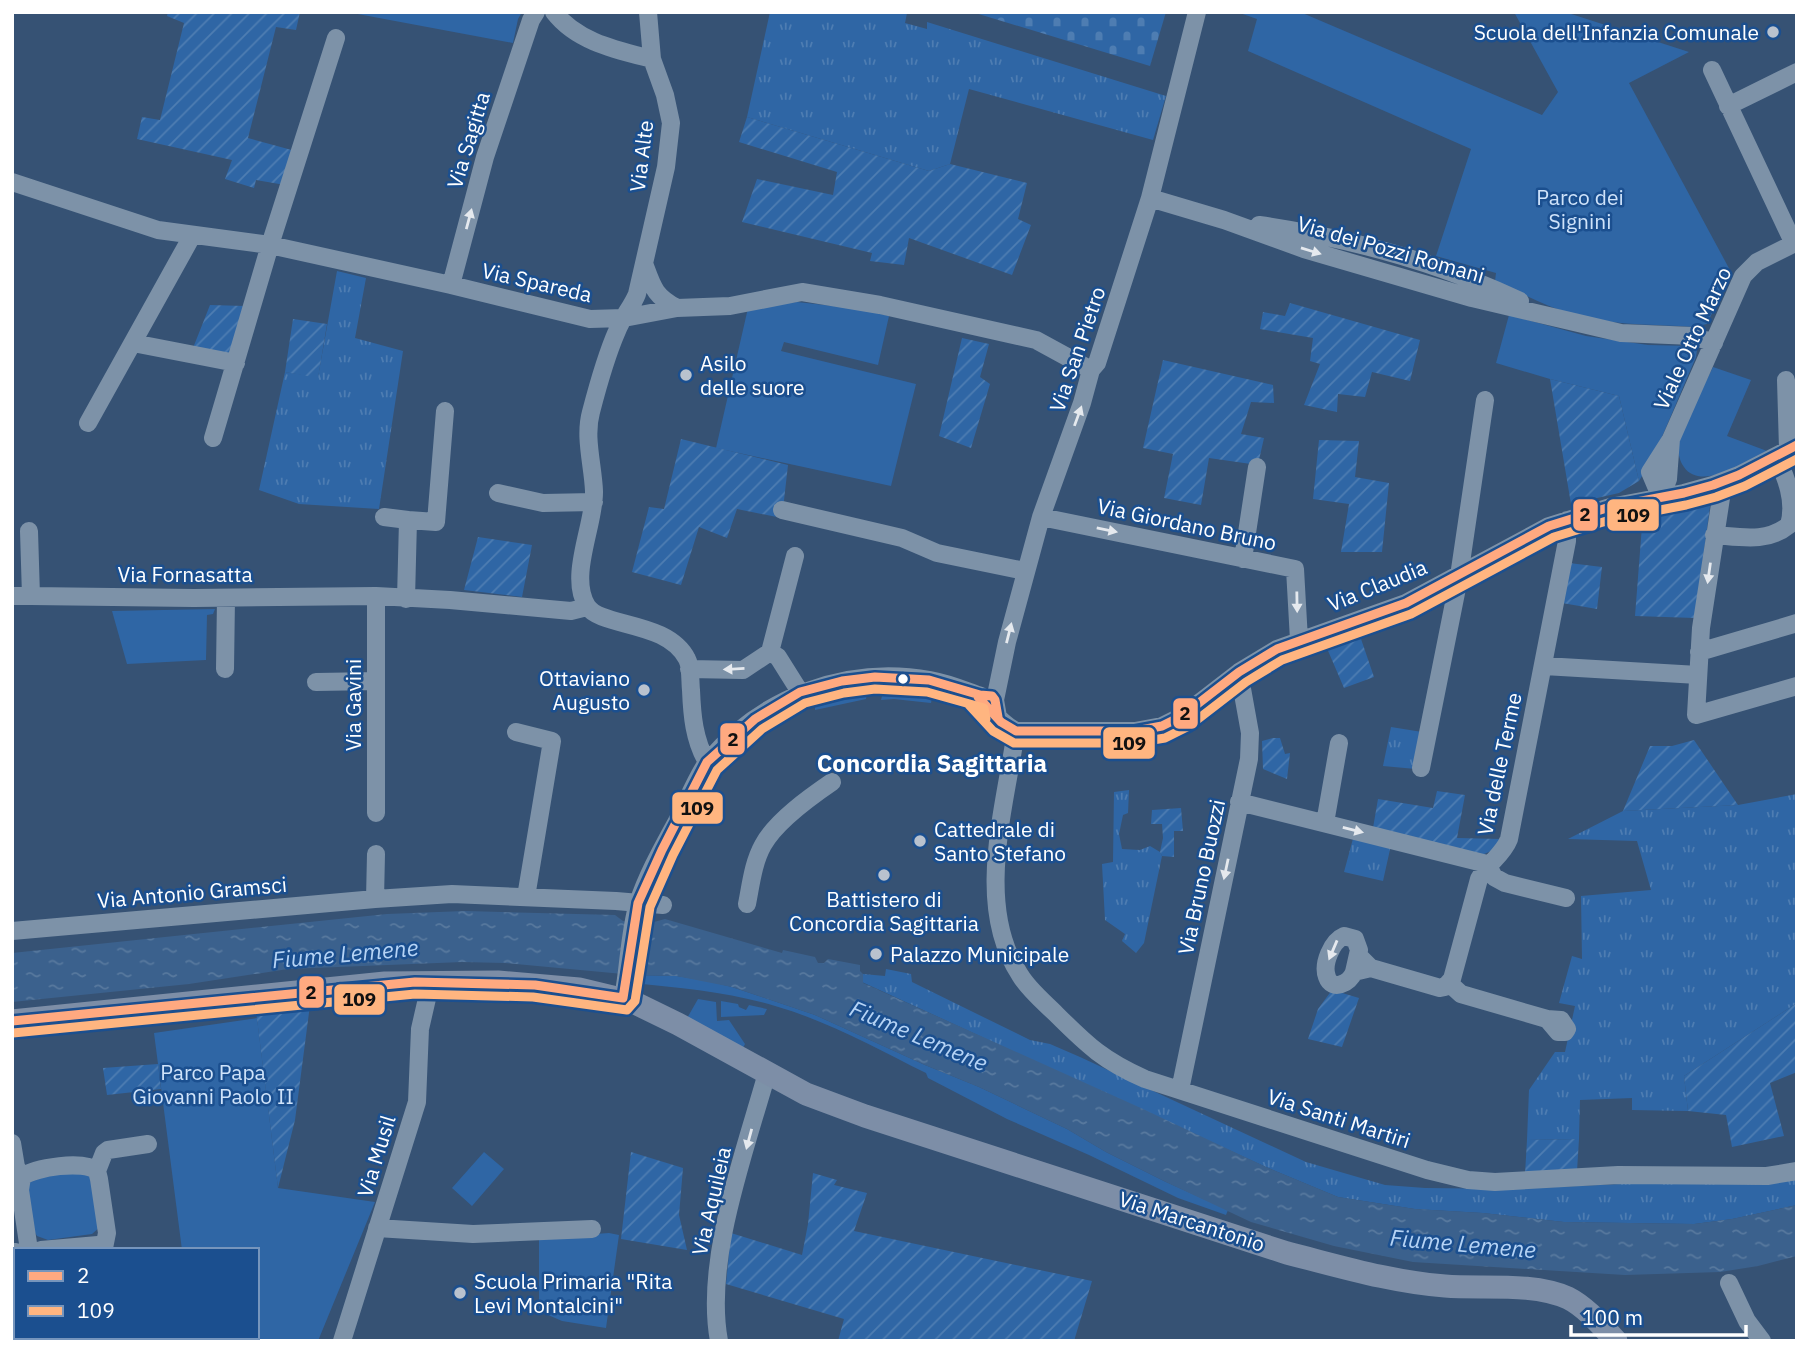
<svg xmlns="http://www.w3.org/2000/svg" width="1809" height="1353" font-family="'IBM Plex Sans',sans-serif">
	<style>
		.grass { fill: url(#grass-tufts) }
		.cemetery { fill: url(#cemetery-stones) }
		.park { fill: #2f66a5 }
		.garden { fill: url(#garden-furrows) }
		.water { fill: url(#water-ripples) }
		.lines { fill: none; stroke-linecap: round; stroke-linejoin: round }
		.minor { stroke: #7d92a8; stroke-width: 18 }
		.major { stroke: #7d8ea7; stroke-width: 23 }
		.bus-1-casing { stroke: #1b4f8f; stroke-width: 14 }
		.bus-2-casing { stroke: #1b4f8f; stroke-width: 14 }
		.bus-1 { stroke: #ffa980; stroke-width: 9 }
		.bus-2 { stroke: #ffb580; stroke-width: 9 }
		.oneway { fill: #e5e9ee }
		.poi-dot { fill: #b9c2ce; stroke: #1b4f8f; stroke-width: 2.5 }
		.bus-dot { fill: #fff; stroke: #1b4f8f; stroke-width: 2.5 }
		.labels { text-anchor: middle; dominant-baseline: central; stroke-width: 5; stroke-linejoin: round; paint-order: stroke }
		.poi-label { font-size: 21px; fill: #fff; stroke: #1b4f8f; text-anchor: start }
		.street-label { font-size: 21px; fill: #fff; stroke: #1b4f8f }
		.park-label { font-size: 21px; fill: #cfe3fa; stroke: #1b4f8f }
		.water-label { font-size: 23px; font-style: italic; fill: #b5d3f5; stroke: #1b4f8f }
		.quarter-label { font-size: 24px; font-weight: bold; fill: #fff; stroke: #1b4f8f }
		.line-badge { stroke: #1b4f8f; stroke-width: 2.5 }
		.pale-badge-label { font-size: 19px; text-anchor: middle; font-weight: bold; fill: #111 }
	</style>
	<defs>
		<pattern id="grass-tufts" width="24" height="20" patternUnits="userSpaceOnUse" patternTransform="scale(1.75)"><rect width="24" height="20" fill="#2f66a5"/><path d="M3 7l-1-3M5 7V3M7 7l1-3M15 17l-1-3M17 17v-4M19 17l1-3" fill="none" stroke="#4e7db2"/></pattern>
		<pattern id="cemetery-stones" width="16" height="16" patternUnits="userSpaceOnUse" patternTransform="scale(1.75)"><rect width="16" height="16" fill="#2f66a5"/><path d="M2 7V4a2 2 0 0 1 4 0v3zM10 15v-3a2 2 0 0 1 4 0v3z" fill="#4e7db2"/></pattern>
		<pattern id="garden-furrows" width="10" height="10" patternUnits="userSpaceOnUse" patternTransform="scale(1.75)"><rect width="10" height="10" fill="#2f66a5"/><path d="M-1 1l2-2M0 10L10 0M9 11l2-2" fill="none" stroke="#4e7db2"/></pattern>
		<pattern id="water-ripples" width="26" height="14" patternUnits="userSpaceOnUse" patternTransform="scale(1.75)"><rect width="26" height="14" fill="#3b618d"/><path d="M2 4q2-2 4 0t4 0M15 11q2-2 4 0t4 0" fill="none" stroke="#58799e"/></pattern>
	</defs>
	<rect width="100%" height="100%" fill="#365274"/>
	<path class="grass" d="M770,12L907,13L905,23L927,29V22L1166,96L1153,140L969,89L950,164L929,171L747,117Z
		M337,271L366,278L355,338L403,351L379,509L299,504L259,490L285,372L318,377Z
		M894,687L933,692L931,703L894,699L881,700L884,688Z
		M867,693L866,699L815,710V705Z
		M1391,727L1422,732L1416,769L1383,766Z
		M1129,790L1128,813L1123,815L1119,834L1122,849L1140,850L1150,846L1160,852L1162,856L1144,943L1136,953L1122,941L1125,934L1105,920L1102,864L1113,862L1114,792Z
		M1797,794V1003L1684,1076L1688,1111L1632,1110V1098L1580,1100L1579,1139L1527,1140L1529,1090L1555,1052H1565L1575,1006L1559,1003L1572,956L1582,959L1581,896L1651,890L1637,841L1568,839L1623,811L1738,805Z
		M1354,835L1391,845L1383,881L1344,872Z
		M886,969L911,974L912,982L1030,1040L1050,1044L1080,1057L1306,1162L1385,1185L1425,1188L1513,1189L1797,1176V1205L1732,1219L1694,1224L1564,1222L1483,1213L1415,1209L1338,1197L1266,1167L862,982L863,974L885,976Z"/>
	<path class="cemetery" d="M972,12H1166L1150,66Z"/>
	<path class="park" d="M347,12H522L518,19L513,43Z
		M1237,12H1300L1542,115L1558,92L1514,12H1565L1689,52L1629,83L1731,272L1707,324L1694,327C1655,324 1613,326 1575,315C1547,307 1521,293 1495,281L1496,273L1436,256L1471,149L1248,51L1257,19Z
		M797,302L861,309L889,316L878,365L784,342L781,351L916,384L891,486L716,448L748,308Z
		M1509,315L1586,336L1648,345L1692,346L1697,350L1696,357L1653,458L1639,481L1619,396L1550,379L1496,363Z
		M1713,367L1751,380L1727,436L1767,451C1748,461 1701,492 1684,467C1679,461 1677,449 1679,441C1685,420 1703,388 1713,367Z
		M215,609L213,614L207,615L206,660L127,664L112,611Z
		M634,975L677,976L707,981L732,987L815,1015L925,1065L979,1087L1067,1129L1106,1152L1166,1182L1228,1210L1226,1215L1178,1198L1089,1155L1007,1119L928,1078L926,1073C877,1049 828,1021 775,1006C729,992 681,988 633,983Z
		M698,999L716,1002L717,1021L729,1020L745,1044L743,1048L686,1020Z
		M721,1001L738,1004L739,1007L746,1010L749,1005L767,1009L764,1015L721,1017Z
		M257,1018L278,1188L375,1202L318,1341H141L162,1337H257V1250H182L154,1033Z
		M484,1152L504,1169L472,1206L452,1188Z
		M90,1171L101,1226L92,1234L48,1240L37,1236L34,1231L27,1184L31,1177Z
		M609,1233L619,1235L606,1328L562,1321L539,1311V1238Z"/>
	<path class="garden" d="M168,12H300L296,30L276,27L248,138L299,152L285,185L256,180L254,188L225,179L232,160L137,139L142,117L160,120L184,23L167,16Z
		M747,117L929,171L950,164L1027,183L1018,219L1031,225L1012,275L909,238L904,265L870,261L872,253L742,222L757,179L833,195L837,172L739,142Z
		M1290,303L1420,340L1410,381L1372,372L1365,397L1338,394L1337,412L1304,405L1320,364L1310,361L1313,338L1260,329L1263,312L1285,316Z
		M210,305L245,306L232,354L193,348Z
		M293,319L327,324L318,378L285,372Z
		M962,338L989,344L980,377L990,384L971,448L939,436Z
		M1163,360L1273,385L1274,403L1251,402L1241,434L1264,438L1259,460L1253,459L1251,464L1209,458L1201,505L1164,498L1173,454L1143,448Z
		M1550,379L1619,396L1639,481L1619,493L1571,504Z
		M681,439L788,465L782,518L737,509L727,538L699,527L681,585L632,572L649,507L664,509Z
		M1319,440L1359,441L1355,477L1389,483L1382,552H1341L1349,504L1313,499Z
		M1711,499L1695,618L1635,616L1643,513Z
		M478,537L532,545L522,597L464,590Z
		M1569,563L1602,567L1597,609L1562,603Z
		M1360,636L1374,677L1344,688L1326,646Z
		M1273,738H1280L1285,754L1290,753L1287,779L1263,769L1262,741Z
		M1694,740L1738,805L1623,811L1650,746H1672Z
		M1437,791L1465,795L1457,838L1501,839L1493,850L1482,855L1373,828L1378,799L1433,808Z
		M1181,808L1183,831H1174V857L1162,856L1160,852L1163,838L1162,824H1151L1152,810Z
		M1332,990L1359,998L1342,1047L1308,1039L1318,1009Z
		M1797,1003V1072L1770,1083L1784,1136L1732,1147L1726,1115L1688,1111L1684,1076Z
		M310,1005L295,1120L278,1188L256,1011L296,1009Z
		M158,1064L161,1089L107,1095L103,1068Z
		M1579,1139L1577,1171L1525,1174L1527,1140Z
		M631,1152L683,1168L679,1215L687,1250L621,1239Z
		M813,1173L837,1180L834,1185L867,1193L854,1231L1092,1281L1074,1341H838L844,1319L726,1284L731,1233L802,1255L808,1224Z"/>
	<path class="water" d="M465,911L615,915L623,921L643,925L665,919L782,953L783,950L815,957L818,963H824L828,959L860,965V971L863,974V983L1143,1109L1266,1167L1338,1197L1415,1209L1483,1213L1564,1222L1694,1224L1732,1219L1797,1205V1256L1758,1266L1720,1272L1625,1275L1413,1262L1334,1246L1251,1222L1166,1182L1106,1152L1067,1129L979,1087L925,1065L815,1015L732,987L676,976L634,975L505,963L462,962L288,969L189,984L12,1002V953L387,914Z"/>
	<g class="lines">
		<path class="minor" d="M554,12C577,42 617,50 652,59
			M648,12L652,59L665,95L671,123L666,167L637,294C632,307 622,317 617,331C606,356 598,385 591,412C584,437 593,465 594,491C595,524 568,576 587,606C601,628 667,620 687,659C691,666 690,681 691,690C692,715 694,740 707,762
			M1712,70L1794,244
			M1728,106L1797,72
			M12,182L158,230L270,245L451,285L590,319L624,318L677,308L730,306L802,292L880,305L1036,340L1091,370
			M1150,198L1224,220L1304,249L1472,298L1621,333L1693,336L1714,343
			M1259,225C1348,238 1438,262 1520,301
			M645,266C653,288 655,296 677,308
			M451,285L485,157L531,20L536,12
			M133,343L236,363
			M1786,380L1788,449
			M88,423L192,236
			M213,438L270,245L336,38
			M1721,482V498L1701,628L1696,715L1797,686
			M498,493L543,503L594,502
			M1661,498L1650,472L1671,439L1743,276L1757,262L1797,242
			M1661,498L1668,479L1671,439
			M782,510L902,538L937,553L1025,571
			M384,517L408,520
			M1041,517L1295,569L1299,640
			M29,531L31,596L194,598L376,596L450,600L571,611L587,607
			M1714,535C1741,537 1767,543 1789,525C1796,501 1786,477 1776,456
			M1243,559L1257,467
			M12,596H31
			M376,596V813
			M406,599L408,520L436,522L445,411
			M770,652L795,556
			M1699,652L1797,623
			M1544,666L1698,675
			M225,669L226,598
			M689,669L743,670L770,652L778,657L800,692
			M316,682L376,681
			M972,693C989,704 998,722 1016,731H1135L1162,726L1182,716L1239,672L1277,649L1406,603L1549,526L1610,507L1684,493L1713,485L1739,475L1797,445
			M998,717L995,700L1007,642L1041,517L1082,403L1091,370L1097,363L1150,198L1197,12
			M1016,731C1005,808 974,906 1020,975C1029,990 1044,1002 1056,1014C1088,1046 1104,1061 1145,1079L1427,1170L1468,1180L1495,1182L1618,1175L1767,1176L1797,1171
			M516,732L552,741L526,897
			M1421,768L1458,583L1485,400
			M1239,802L1487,864
			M1325,823L1339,743
			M1487,864L1494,877L1505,883L1566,898
			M375,899L376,854
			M747,904C751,884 753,863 763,845C776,821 810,797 832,782
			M12,931L375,899L452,894L616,901L663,905
			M1371,968L1440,988L1445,987L1452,979L1479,879C1487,864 1503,855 1509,839L1567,541V520
			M1354,972L1359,950L1355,939L1344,936C1332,941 1322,964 1327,977C1332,992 1350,983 1354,972L1371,968L1358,955
			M1450,984L1461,994L1547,1019L1561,1020L1567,1029L1565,1032H1558L1547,1019
			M623,998C629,967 629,934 638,903C647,875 663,847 677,821C685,806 699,771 709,760C764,696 848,665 930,680C948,683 964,690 981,696
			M1180,1090L1249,759L1250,733L1239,672
			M12,1143L16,1167L22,1177
			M97,1171L104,1153L108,1150L148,1144
			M377,1228L473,1234L592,1229
			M29,1250L20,1190L22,1177C35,1167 84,1160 97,1171L99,1179L107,1233L104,1248
			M41,1250L98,1245L105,1250
			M12,1252H16
			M1729,1283L1747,1321L1762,1341
			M121,1337V1341
			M342,1341L417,1102L420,1029L431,981
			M719,1341C704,1260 745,1152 767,1073"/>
		<path class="major" d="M12,1021L385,983L498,982L579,989L633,1002L678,1024L806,1094L865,1116L1287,1253C1339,1266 1391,1282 1445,1286C1483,1289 1532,1282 1568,1298C1586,1307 1602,1326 1616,1341"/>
		<g class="bus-1-casing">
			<path id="bus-1" d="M978,697L1001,722L1016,731H1135L1162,726L1182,716L1239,672L1277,649L1406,603L1549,526L1610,507L1684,493L1713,485L1739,475L1797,445
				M12,1021L415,982L535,985L623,998L638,903L662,850L707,762L755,719L800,692L842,681L875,677L929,680L980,695L992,696L995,700L998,717"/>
		</g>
		<g class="bus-2-casing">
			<path id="bus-2" d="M969,705L993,731L1014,743H1135L1165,738L1189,726L1246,682L1282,660L1411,614L1554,537L1613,519L1686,505L1716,497L1745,486L1797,459
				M13,1033L415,994L533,997L627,1010L635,1001L650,907L673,855L717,770L762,729L805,703L844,693L875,689L927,692L984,708L986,719"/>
		</g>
		<use href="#bus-1" class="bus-1"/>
		<use href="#bus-2" class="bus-2"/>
	</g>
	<defs><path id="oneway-solid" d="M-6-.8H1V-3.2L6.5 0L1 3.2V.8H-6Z" transform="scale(1.75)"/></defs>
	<g class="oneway">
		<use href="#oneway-solid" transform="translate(469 219) rotate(-75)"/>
		<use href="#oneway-solid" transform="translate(1311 251) rotate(17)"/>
		<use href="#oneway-solid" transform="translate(1078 416) rotate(-70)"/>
		<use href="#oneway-solid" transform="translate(1107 530) rotate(12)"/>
		<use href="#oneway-solid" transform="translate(1709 573) rotate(98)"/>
		<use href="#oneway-solid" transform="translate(1297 602) rotate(89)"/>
		<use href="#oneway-solid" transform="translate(1009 633) rotate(-76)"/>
		<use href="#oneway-solid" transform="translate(734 669) rotate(177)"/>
		<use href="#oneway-solid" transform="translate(1353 830) rotate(14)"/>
		<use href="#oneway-solid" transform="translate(1226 869) rotate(102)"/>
		<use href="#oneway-solid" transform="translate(1333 950) rotate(113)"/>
		<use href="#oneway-solid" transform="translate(749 1139) rotate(105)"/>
	</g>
	<g class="poi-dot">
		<circle cx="1773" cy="32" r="7"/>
		<circle cx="686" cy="375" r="7"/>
		<circle cx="644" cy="690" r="7"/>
		<circle cx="920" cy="841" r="7"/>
		<circle cx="884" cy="875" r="7"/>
		<circle cx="876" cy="954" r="7"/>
		<circle cx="460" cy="1293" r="7"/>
	</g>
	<circle class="bus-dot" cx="903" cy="679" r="6"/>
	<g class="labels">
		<g class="poi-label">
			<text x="1759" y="32" text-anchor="end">Scuola dell'Infanzia Comunale</text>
			<text x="700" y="363">Asilo<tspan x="700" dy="24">delle suore</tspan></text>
			<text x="630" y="678" text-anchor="end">Ottaviano<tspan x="630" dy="24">Augusto</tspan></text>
			<text x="934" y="829">Cattedrale di<tspan x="934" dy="24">Santo Stefano</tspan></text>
			<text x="884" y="899" text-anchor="middle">Battistero di<tspan x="884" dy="24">Concordia Sagittaria</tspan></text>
			<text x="890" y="954">Palazzo Municipale</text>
			<text x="474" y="1281">Scuola Primaria "Rita<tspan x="474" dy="24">Levi Montalcini"</tspan></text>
		</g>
		<g class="street-label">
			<text transform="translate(468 140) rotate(-73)">Via Sagitta</text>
			<text transform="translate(641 156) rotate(-83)">Via Alte</text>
			<text transform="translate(1391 249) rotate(16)">Via dei Pozzi Romani</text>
			<text transform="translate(537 282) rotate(13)">Via Spareda</text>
			<text transform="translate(1692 338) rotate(-65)">Viale Otto Marzo</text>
			<text transform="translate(1077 349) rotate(-71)">Via San Pietro</text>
			<text transform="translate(1187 524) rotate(12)">Via Giordano Bruno</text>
			<text x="185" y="574">Via Fornasatta</text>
			<text transform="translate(1377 585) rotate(-22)">Via Claudia</text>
			<text transform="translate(353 705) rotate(-90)">Via Gavini</text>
			<text transform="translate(1499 764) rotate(-78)">Via delle Terme</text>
			<text transform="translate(1201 877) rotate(-78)">Via Bruno Buozzi</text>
			<text transform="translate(192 892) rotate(-5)">Via Antonio Gramsci</text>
			<text transform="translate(1339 1118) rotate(18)">Via Santi Martiri</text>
			<text transform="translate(376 1156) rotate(-73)">Via Musil</text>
			<text transform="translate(711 1201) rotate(-77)">Via Aquileia</text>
			<text transform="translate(1192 1221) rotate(18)">Via Marcantonio</text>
		</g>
		<g class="park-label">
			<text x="1580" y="197">Parco dei<tspan x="1580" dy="24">Signini</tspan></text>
			<text x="213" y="1072">Parco Papa<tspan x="213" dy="24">Giovanni Paolo II</tspan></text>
		</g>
		<g class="water-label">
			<text transform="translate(345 953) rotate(-5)">Fiume Lemene</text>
			<text transform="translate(919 1035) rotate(23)">Fiume Lemene</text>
			<text transform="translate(1463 1243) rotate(5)">Fiume Lemene</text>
		</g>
		<g class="quarter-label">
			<text x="932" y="763">Concordia Sagittaria</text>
		</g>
	</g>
	<g class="line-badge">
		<rect x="1572" y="498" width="27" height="34" rx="7" fill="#ffa980"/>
		<rect x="1606" y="498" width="54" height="34" rx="7" fill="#ffb580"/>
		<rect x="1172" y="697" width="27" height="33" rx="7" fill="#ffa980"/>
		<rect x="719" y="722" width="27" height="34" rx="7" fill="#ffa980"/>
		<rect x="1102" y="726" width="54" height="34" rx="7" fill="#ffb580"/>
		<rect x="671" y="791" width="53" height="34" rx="7" fill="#ffb580"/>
		<rect x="298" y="975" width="27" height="34" rx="7" fill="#ffa980"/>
		<rect x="333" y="983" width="53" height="33" rx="7" fill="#ffb580"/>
	</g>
	<g class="pale-badge-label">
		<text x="1585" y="521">2</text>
		<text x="1633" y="522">109</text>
		<text x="1185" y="720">2</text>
		<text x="733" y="746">2</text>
		<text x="1129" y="750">109</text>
		<text x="697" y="815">109</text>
		<text x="311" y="999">2</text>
		<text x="359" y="1006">109</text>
	</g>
	<rect width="1809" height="1353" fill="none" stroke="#ffffff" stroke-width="28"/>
	<rect x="14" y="1248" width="245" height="91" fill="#1b4f8f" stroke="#7695bc" stroke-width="2"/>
	<rect x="28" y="1271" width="35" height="10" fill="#ffa980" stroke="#7695bc" stroke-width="2"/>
	<text x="77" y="1283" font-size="21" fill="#ffffff">2</text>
	<rect x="28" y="1306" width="35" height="10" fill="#ffb580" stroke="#7695bc" stroke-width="2"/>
	<text x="77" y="1318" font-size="21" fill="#ffffff">109</text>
	<path d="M1571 1325v10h175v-10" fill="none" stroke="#ffffff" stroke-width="3.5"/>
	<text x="1582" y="1325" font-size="21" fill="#ffffff" stroke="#1b4f8f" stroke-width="5" paint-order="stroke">100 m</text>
</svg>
